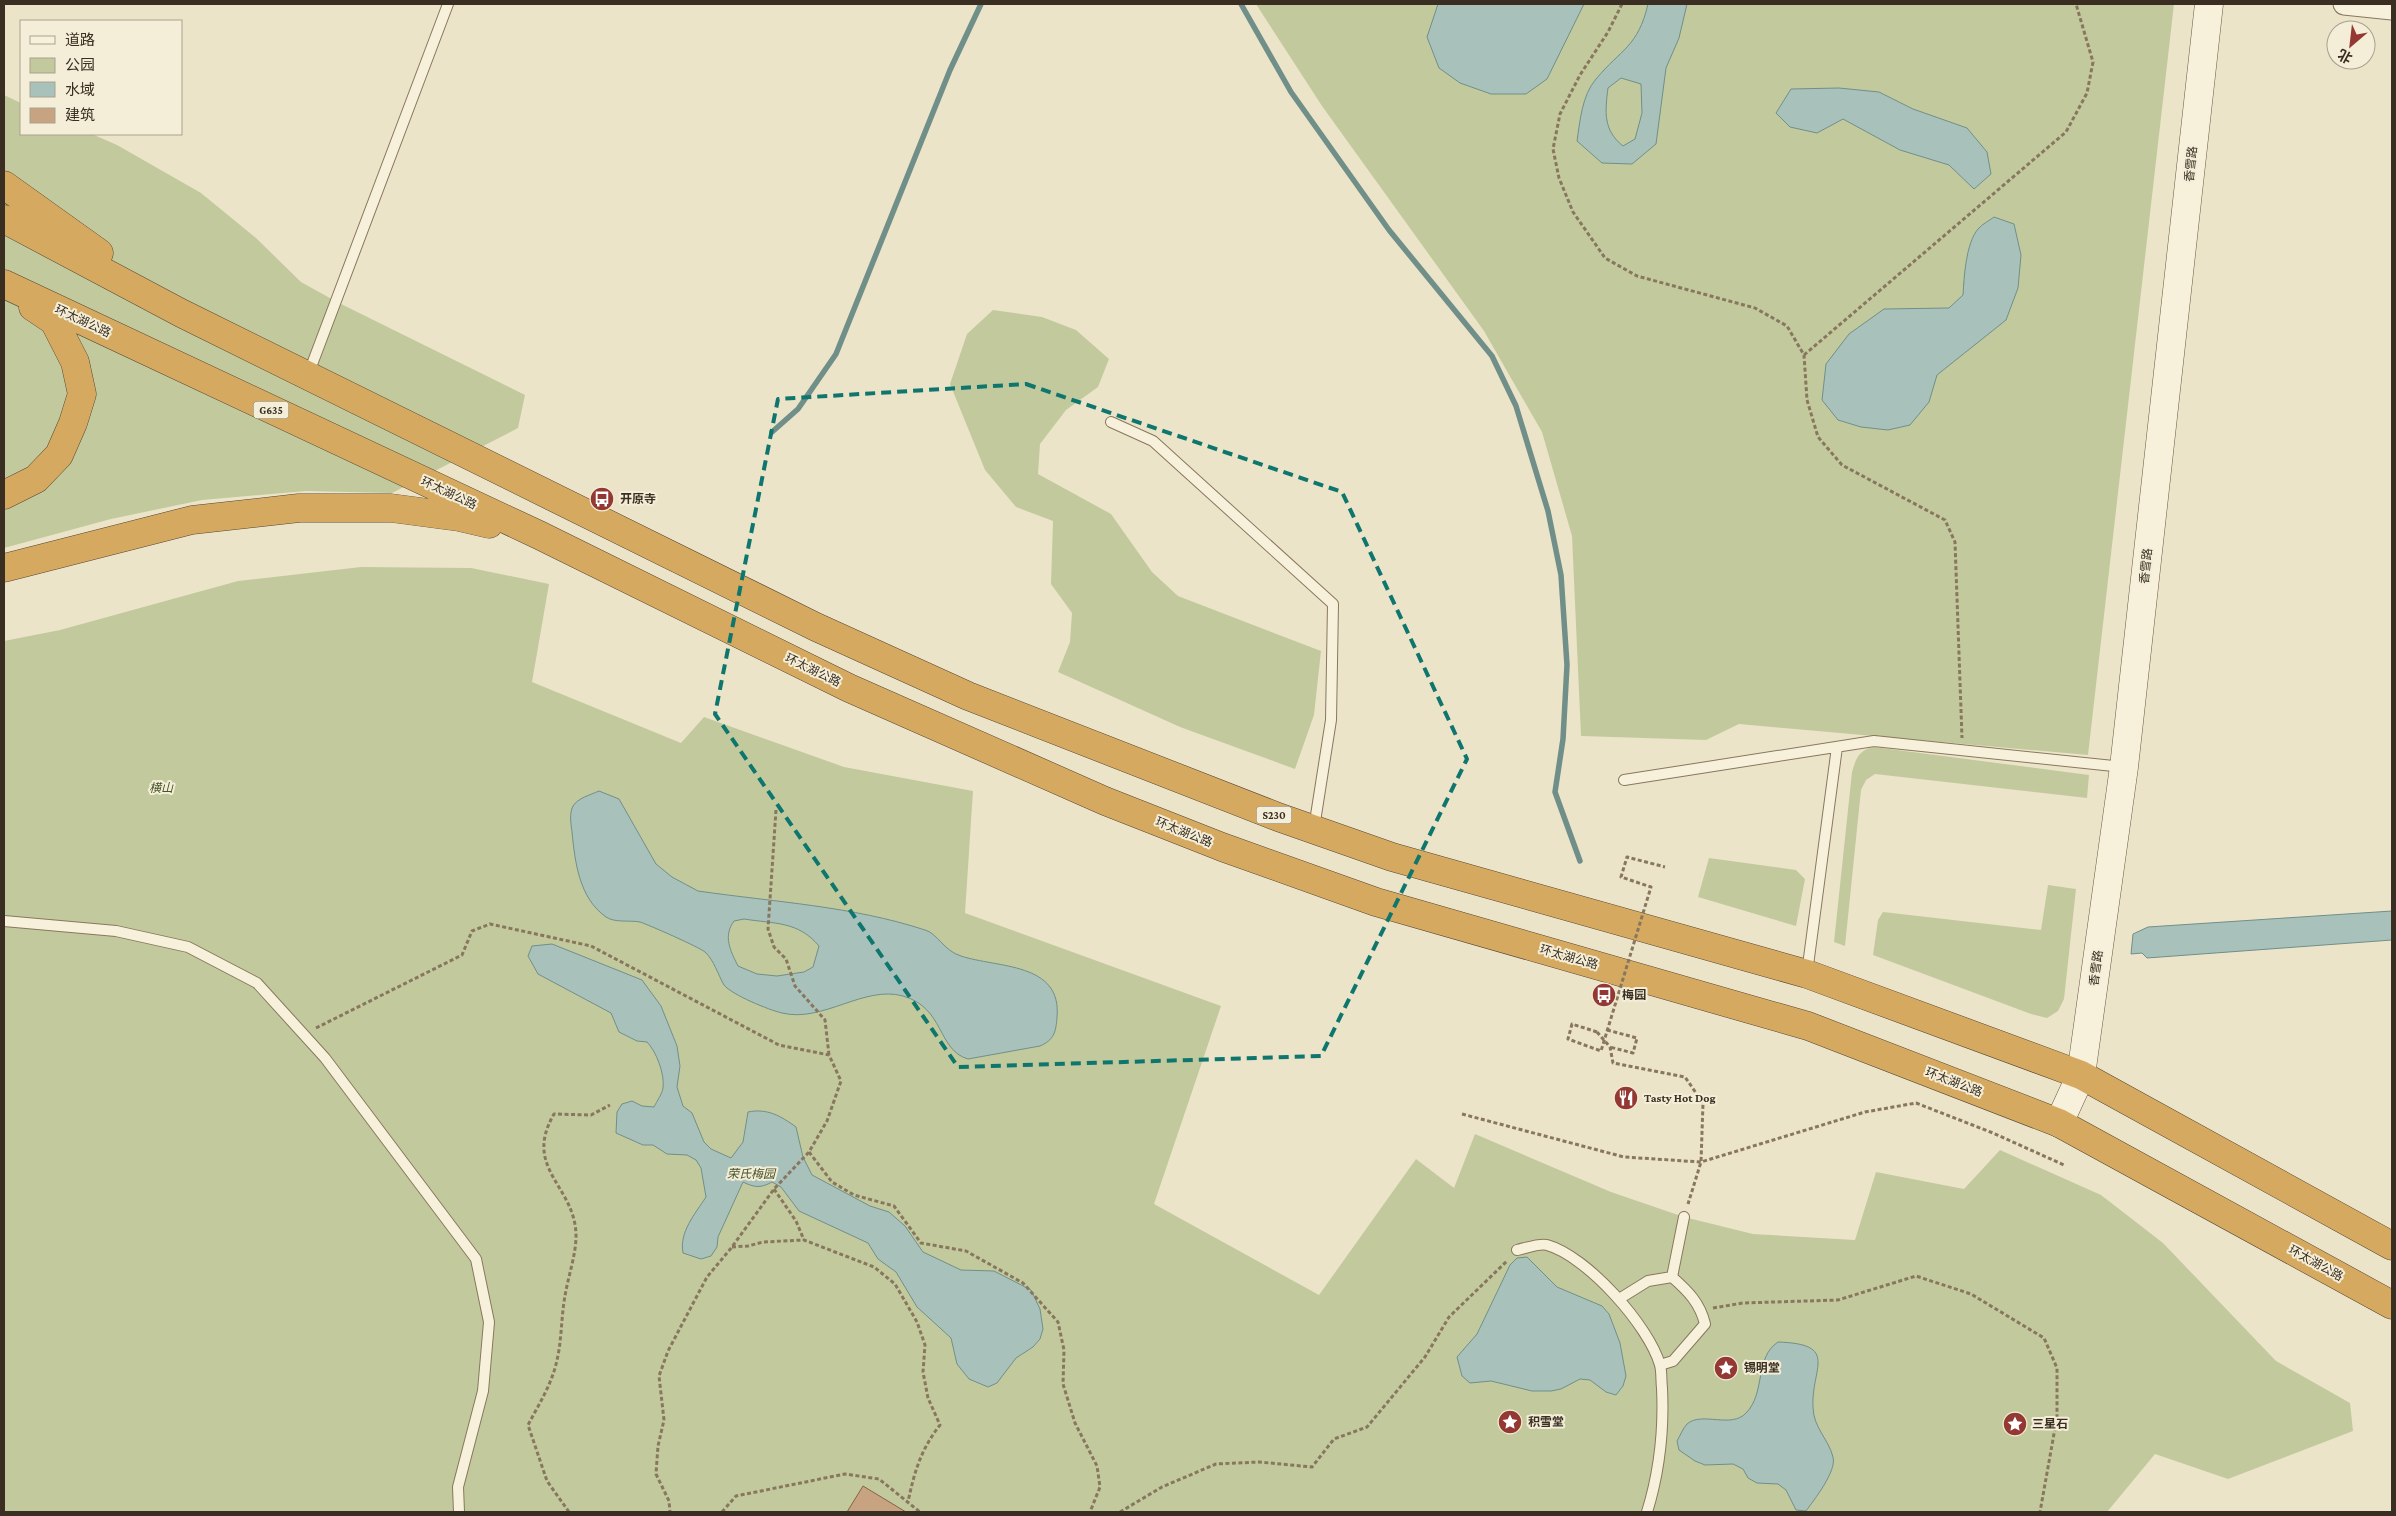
<svg xmlns="http://www.w3.org/2000/svg" width="2396" height="1516" font-family="'Crimson Pro','Noto Sans SC',serif">
	<style>
		.green { fill: #c2ca9d }
		.water { fill: #a9c1bb; stroke: #708f89; fill-rule: evenodd }
		.lines { fill: none; stroke-linecap: round; stroke-linejoin: round }
		.stream { stroke: #708f89; stroke-width: 5.5 }
		.building { fill: #c8a381; stroke: #856346 }
		.lane-casing { stroke: #88775e; stroke-width: 12 }
		.street-casing { stroke: #88775e; stroke-width: 23 }
		.secondary-casing { stroke: #6a5841; stroke-width: 29 }
		.highway-casing { stroke: #564532; stroke-width: 29 }
		.path { stroke: #88775e; stroke-width: 3; stroke-dasharray: 4 2.5; stroke-linecap: butt }
		.lane { stroke: #f7f1dc; stroke-width: 10 }
		.street { stroke: #f7f1dc; stroke-width: 21 }
		.secondary { stroke: #f7f1dc; stroke-width: 28 }
		.highway { stroke: #d5aa60; stroke-width: 28 }
		.path-bridge { stroke: #88775e; stroke-width: 3; stroke-dasharray: 4 2.5; stroke-linecap: butt }
		.marked { fill: none; stroke: #0f766e; stroke-width: 4; stroke-dasharray: 10 6; stroke-linejoin: round }
		.labels { text-anchor: middle; dominant-baseline: central; stroke-width: 4; stroke-linejoin: round; paint-order: stroke }
		.shield { fill: #f4eed8; stroke: #716858; stroke-width: 1 }
		.shield-label { font-size: 11px; font-weight: bold; fill: #392e21 }
		.street-label { font-size: 12px; fill: #392e21; stroke: #f4eed8 }
		.poi-label { font-size: 12px; font-weight: bold; fill: #392e21; stroke: #f4eed8; text-anchor: start }
		.park-label { font-size: 12px; font-style: italic; fill: #465429; stroke: #f4eed8 }
	</style>
	<rect width="100%" height="100%" fill="#ece4c9"/>
	<path class="green" d="M1256,4H2174L2088,755L1739,724L1706,740L1581,736L1572,536L1542,432L1484,331L1322,106Z
		M4,95L21,103V134H92L117,145L201,193L256,238L301,282L337,302L525,395L518,428L392,493L306,491L202,500L111,519L4,548Z
		M993,310L1042,317L1076,330L1109,359L1098,387L1066,410L1040,444L1038,474L1111,514L1152,572L1178,596L1321,651L1314,715L1295,769L1180,727L1058,672L1070,642L1072,613L1051,584L1053,521L1016,507L985,470L950,384L967,334Z
		M361,567L471,568L549,584L532,682L681,743L704,717L844,767L973,791L965,913L1221,1006L1154,1204L1319,1295L1416,1159L1454,1188L1475,1134L1611,1192L1684,1217L1753,1234L1855,1240L1876,1172L1964,1189L2000,1150L2101,1195L2163,1243L2276,1361L2350,1403L2353,1431L2228,1479L2155,1454L2107,1512H4V641L60,630L238,581Z
		M1874,747L2089,775L2087,798L1875,774L1866,780L1861,790L1845,946L1834,942L1852,772C1856,758 1859,750 1874,747Z
		M1709,858L1796,870L1805,879L1796,926L1698,897Z
		M2048,885L2076,889L2064,999L2058,1011L2047,1018L2031,1014L1873,955L1878,920L1883,912L2041,930Z"/>
	<path class="water" d="M1438,4H1584L1547,79L1526,94H1491L1460,83L1439,68L1427,37Z
		M1648,4H1687L1679,38L1666,68L1656,144L1632,164L1602,163L1577,141C1580,121 1582,95 1596,79C1621,49 1638,47 1648,4ZM1621,78L1641,84L1642,113L1635,139L1623,146C1603,130 1605,112 1608,88Z
		M1839,88L1879,92L1913,109L1967,128L1987,152L1991,174L1974,189L1949,165L1900,150L1843,119L1817,133L1790,127L1776,113L1791,89Z
		M1994,217L2014,224L2021,255L2018,288L2006,320L1937,375L1929,402L1910,425L1888,430L1861,427L1838,420L1822,400L1826,364L1849,334L1884,309L1949,308L1963,295C1964,277 1966,243 1978,229C1982,224 1989,221 1994,217Z
		M599,791L619,799L656,864L672,877L698,891C774,902 852,906 925,930C937,933 944,951 961,956C997,968 1062,962 1057,1017C1056,1032 1054,1040 1040,1046L968,1059C937,1050 945,1008 903,996C864,985 823,1023 782,1013C769,1010 732,995 724,985C718,975 714,960 705,952C699,947 649,925 640,922C629,920 615,923 606,917C579,898 575,862 572,832C571,824 569,814 573,806C578,798 590,795 599,791ZM744,919C775,924 798,921 819,946L813,967L804,972L777,976L757,974L738,966C730,950 723,936 734,921Z
		M2392,911V940L2147,958L2142,953L2131,954L2133,934L2148,927Z
		M552,944L642,980L661,1006L677,1046L680,1066L677,1087L683,1106L692,1113L704,1142L711,1149L731,1158L743,1142L748,1112C767,1108 781,1116 796,1127L803,1157L812,1175L870,1206L889,1212L905,1226L923,1252L961,1270L994,1271L1031,1290L1040,1309L1043,1329L1040,1339L1033,1347L1016,1358L997,1383L988,1387L969,1379L957,1364L951,1338L917,1307L896,1272L878,1259L868,1243L799,1211L781,1187L772,1182C761,1188 755,1188 743,1182L718,1237L717,1247L711,1256L701,1259L683,1253C679,1232 695,1214 706,1197L701,1168L696,1160L687,1155L667,1154L653,1145H643L616,1133L617,1112L622,1104L632,1101L642,1106L654,1107C657,1101 662,1094 663,1088C665,1074 656,1051 647,1042L637,1041L619,1032L611,1013L538,974L528,956L532,946Z
		M1527,1257L1557,1287L1602,1306L1609,1314L1620,1343L1626,1376L1623,1386L1616,1395L1606,1392L1590,1380L1580,1379L1561,1389L1551,1391H1532L1491,1381L1470,1383L1462,1376L1457,1357L1477,1334L1510,1265L1517,1258Z
		M1778,1342C1840,1344 1811,1368 1813,1407C1813,1427 1829,1440 1833,1457C1837,1471 1814,1500 1806,1511L1796,1510L1786,1490L1778,1484L1757,1483L1748,1478L1743,1469L1733,1464L1705,1465L1695,1461L1679,1450L1677,1441C1680,1436 1683,1428 1687,1424C1702,1411 1731,1429 1746,1413C1766,1393 1754,1358 1778,1342Z"/>
	<g class="lines">
		<path class="stream" d="M1241,4L1291,92L1389,230L1492,356L1516,406L1548,511L1561,575L1567,665L1563,739L1555,792L1580,861
			M772,432L798,409L836,354L950,70L981,4"/>
	</g>
	<path class="building" d="M863,1486L906,1512H847Z"/>
	<g class="lines">
		<g class="lane-casing">
			<path id="lane" d="M308,375L448,4
				M1111,422L1153,441L1333,604L1331,720L1314,828
				M1624,780L1874,741L2123,767
				M4,921L116,931L188,947L257,983L325,1058L476,1259L489,1322L483,1391L458,1487L459,1512
				M1807,973L1837,747
				M1517,1250C1526,1248 1540,1243 1547,1245C1587,1256 1649,1326 1660,1365C1662,1372 1661,1381 1662,1388C1664,1429 1659,1473 1647,1512
				M1619,1299L1648,1281L1672,1277
				M1660,1365L1673,1361L1705,1324C1700,1303 1688,1291 1672,1277L1684,1217"/>
		</g>
		<g class="street-casing">
			<path id="street" d="M2344,4L2392,9"/>
		</g>
		<g class="secondary-casing">
			<path id="secondary" d="M2059,1123L2081,1075L2124,767L2209,4"/>
		</g>
		<g class="highway-casing">
			<path id="highway" d="M4,185L99,253
				M4,219L181,313L816,627L968,696L1278,817L1392,857L1807,974L2081,1075L2392,1246
				M4,284L539,535L849,688L1105,801L1222,847L1376,902L1808,1026L2059,1123L2392,1305
				M4,495L36,479L59,455L73,423L82,394L75,362L54,321L33,307
				M4,568L192,520L299,508H391L459,517L489,524"/>
		</g>
		<path class="path" d="M1622,4L1608,32L1580,75L1560,114L1553,149L1559,178L1573,212L1605,258L1637,276L1755,308L1787,326L1804,355L1807,400L1818,437L1842,465L1945,520L1955,542L1962,738
			M1804,355L2066,132L2087,93L2093,62L2076,4
			M776,810L768,929L774,947L786,959L795,986L825,1020L829,1055
			M316,1028L462,955L472,931L490,924L591,946L779,1045L829,1055L841,1081L827,1121L809,1152L774,1189L732,1247L707,1277L668,1351L659,1376L664,1420L658,1446L656,1474L669,1501L670,1512
			M1607,1030L1637,1038L1633,1053L1610,1047
			M1597,1032L1610,1047L1613,1063L1685,1077L1703,1103L1701,1162L1688,1204
			M1462,1114L1624,1157L1701,1162L1865,1112L1916,1103L1993,1133L2064,1165
			M809,1152L832,1182L854,1195L894,1206L921,1243L966,1251L1023,1283L1058,1322L1064,1350L1063,1384L1075,1423L1097,1466L1100,1487L1090,1512
			M774,1189L796,1221L804,1240
			M732,1247L748,1246L763,1242L804,1240L874,1267L895,1284L917,1322L925,1345L923,1372L928,1398L940,1425C921,1449 914,1473 908,1502
			M1713,1308L1743,1303L1838,1300L1916,1276L1971,1294L2044,1338L2057,1368V1417L2040,1512
			M569,1512L547,1481L528,1425C539,1404 552,1384 557,1360C562,1339 561,1317 565,1296C568,1277 576,1255 576,1236C576,1186 522,1169 554,1114L591,1115L610,1105
			M722,1512L736,1496L845,1474L879,1479L920,1512
			M1120,1512L1162,1487L1216,1464L1259,1462L1312,1467L1334,1439L1367,1427L1425,1357L1449,1317L1507,1261"/>
		<use href="#lane" class="lane"/>
		<use href="#street" class="street"/>
		<use href="#secondary" class="secondary"/>
		<use href="#highway" class="highway"/>
		<path class="path-bridge" d="M1597,1032L1572,1024L1568,1039L1601,1051L1651,887L1621,877L1627,857L1665,867"/>
	</g>
	<path class="marked" d="M1026,384L1342,492L1467,759L1321,1056L958,1067L715,714L778,399Z"/>
	<defs>
		<g id="bus-disc" transform="scale(1.25)"><circle r="9.5" fill="#933832" stroke="#f4eed8"/><path d="M-5-6H5V4H4V6H2V4H-2V6H-4V4H-5ZM-3.5-4V0h7V-4ZM-3.5 1.2v1.5H-2V1.2ZM2 1.2v1.5H3.5V1.2Z" fill="#fff"/></g>
		<g id="restaurant-disc" transform="scale(1.25)"><circle r="9.5" fill="#933832" stroke="#f4eed8"/><path d="M-5-6h1v4h1v-4h1v4h1v-4h1v5L-1.5 .5V6h-2V.5L-5-1ZM5-6V6H3V1.5H1.5Q1.5-4 5-6Z" fill="#fff"/></g>
		<g id="sight-disc" transform="scale(1.25)"><circle r="9.5" fill="#933832" stroke="#f4eed8"/><path d="M0-6L1.8-2.2L6-1.7L2.9 1.2L3.7 5.4L0 3.3L-3.7 5.4L-2.9 1.2L-6-1.7L-1.8-2.2Z" fill="#fff"/></g>
	</defs>
	<g fill-rule="evenodd">
		<use href="#bus-disc" x="602" y="499"/>
		<use href="#bus-disc" x="1604" y="995"/>
		<use href="#restaurant-disc" x="1626" y="1098"/>
		<use href="#sight-disc" x="1726" y="1368"/>
		<use href="#sight-disc" x="1510" y="1422"/>
		<use href="#sight-disc" x="2015" y="1424"/>
	</g>
	<g class="labels">
		<g class="shield">
			<rect x="253.5" y="401.5" width="35" height="17" rx="4"/>
			<rect x="1256.5" y="806.5" width="35" height="17" rx="4"/>
		</g>
		<g class="shield-label">
			<text x="271" y="410">G635</text>
			<text x="1274" y="815">S230</text>
		</g>
		<g class="street-label">
			<text transform="translate(2191 164) rotate(-84)">香雪路</text>
			<text transform="translate(83 321) rotate(25)">环太湖公路</text>
			<text transform="translate(449 493) rotate(25)">环太湖公路</text>
			<text transform="translate(2146 566) rotate(-84)">香雪路</text>
			<text transform="translate(813 670) rotate(26)">环太湖公路</text>
			<text transform="translate(1184 832) rotate(22)">环太湖公路</text>
			<text transform="translate(1569 957) rotate(16)">环太湖公路</text>
			<text transform="translate(2096 968) rotate(-82)">香雪路</text>
			<text transform="translate(1954 1082) rotate(21)">环太湖公路</text>
			<text transform="translate(2316 1263) rotate(29)">环太湖公路</text>
		</g>
		<g class="poi-label">
			<text x="620" y="499">开原寺</text>
			<text x="1622" y="995">梅园</text>
			<text x="1644" y="1098">Tasty Hot Dog</text>
			<text x="1744" y="1368">锡明堂</text>
			<text x="1528" y="1422">积雪堂</text>
			<text x="2032" y="1424">三星石</text>
		</g>
		<g class="park-label">
			<text x="161" y="788">横山</text>
			<text x="751" y="1174">荣氏梅园</text>
		</g>
	</g>
	<rect width="2396" height="1516" fill="none" stroke="#392e21" stroke-width="10"/>
	<rect x="20" y="20" width="162" height="115" fill="#f4eed8" stroke="#a9a18f"/>
	<rect x="30" y="36" width="25" height="8" fill="#f7f1dc" stroke="#a9a18f"/>
	<text x="65" y="45" font-size="15" fill="#392e21">道路</text>
	<rect x="30" y="58" width="25" height="15" fill="#c2ca9d" stroke="#a9a18f"/>
	<text x="65" y="70" font-size="15" fill="#392e21">公园</text>
	<rect x="30" y="82" width="25" height="15" fill="#a9c1bb" stroke="#a9a18f"/>
	<text x="65" y="95" font-size="15" fill="#392e21">水域</text>
	<rect x="30" y="108" width="25" height="15" fill="#c8a381" stroke="#a9a18f"/>
	<text x="65" y="120" font-size="15" fill="#392e21">建筑</text>
	<g transform="translate(2351 45) rotate(208)"><circle r="24" fill="#f4eed8" stroke="#a9a18f"/>
	<path d="M0-4L9 19L0 12L-9 19Z" fill="#933832"/>
	<text y="-8" font-size="14" font-weight="bold" text-anchor="middle" fill="#392e21">北</text>
	</g>
</svg>
